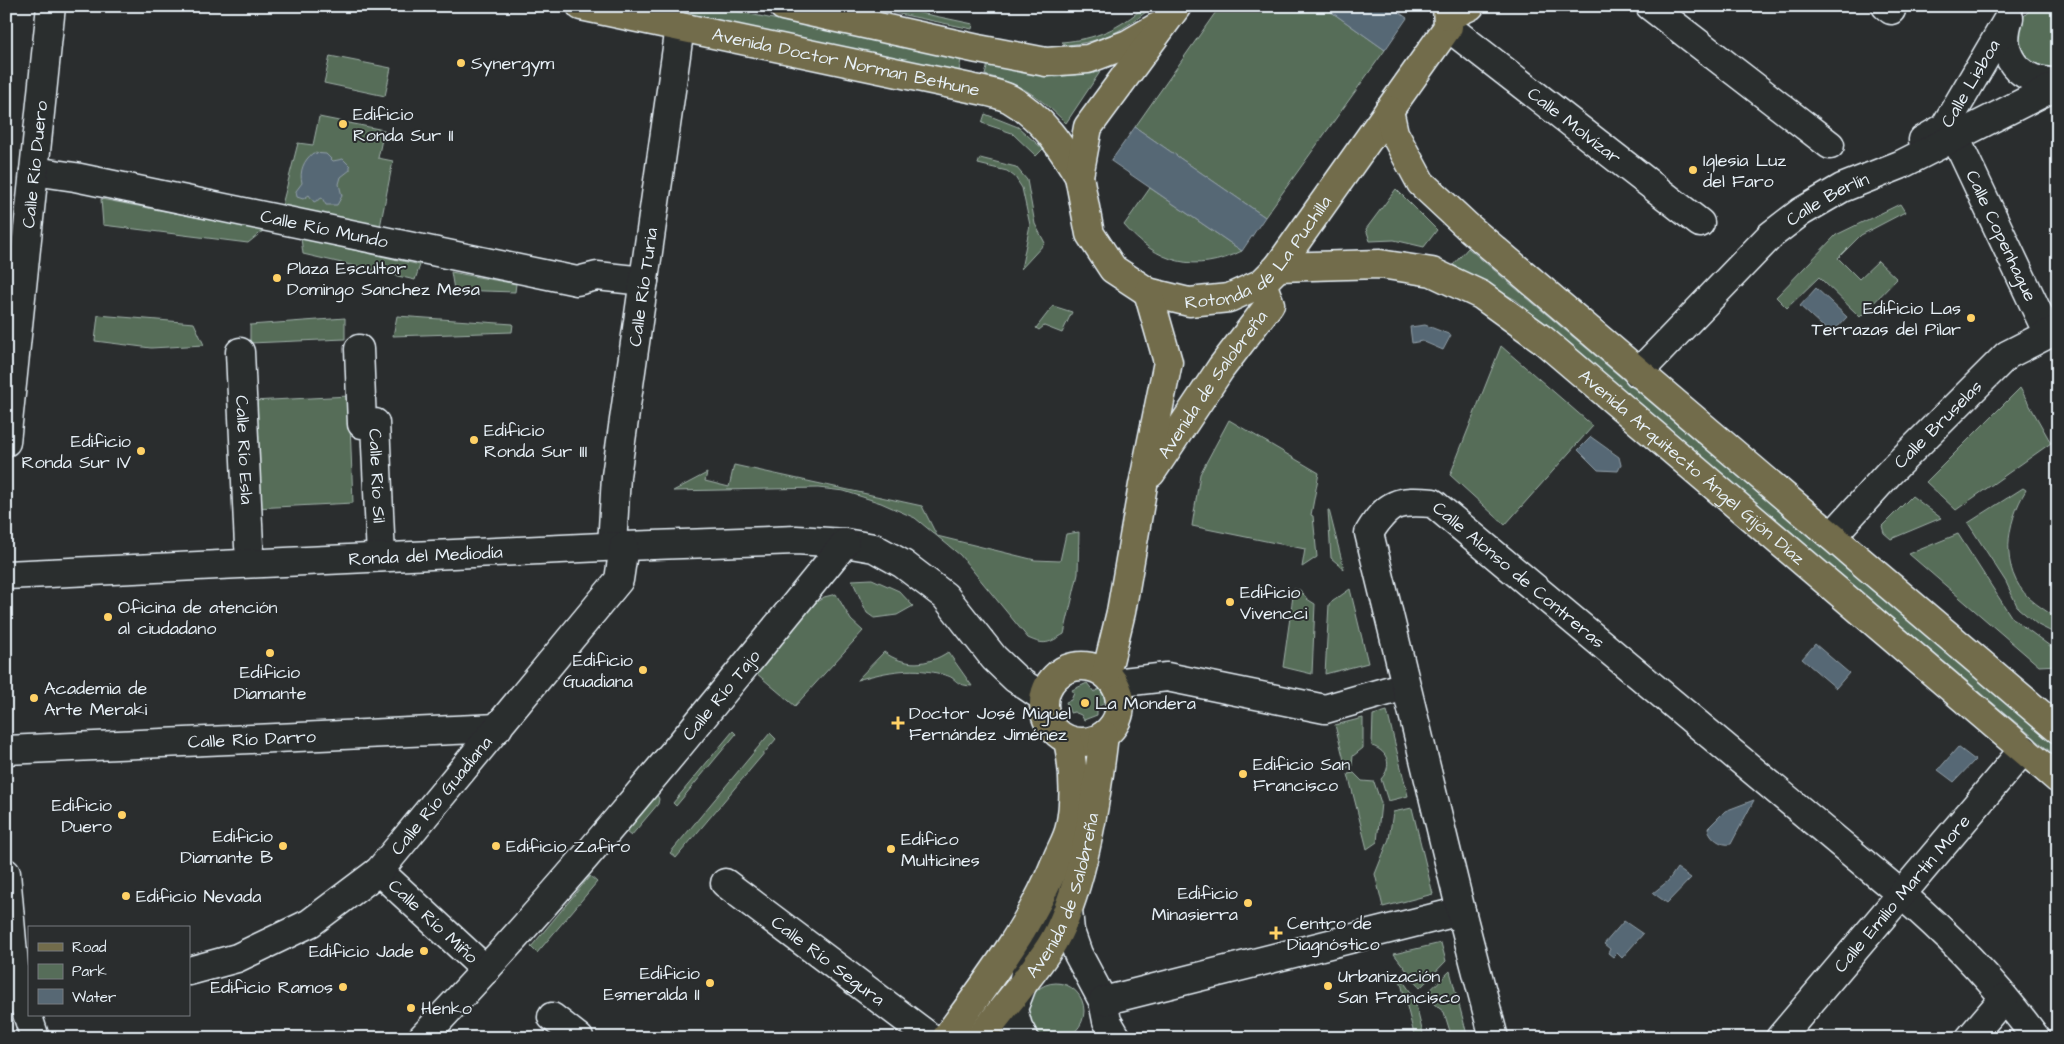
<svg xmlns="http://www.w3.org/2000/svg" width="2064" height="1044" font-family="'Architects Daughter',sans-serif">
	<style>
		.green { fill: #566d59; stroke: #9fafa8 }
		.water { fill: #576874; stroke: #919fa9 }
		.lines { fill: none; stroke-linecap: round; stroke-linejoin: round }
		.minor-casing { stroke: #e8f1f8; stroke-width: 31 }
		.major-casing { stroke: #e8f1f8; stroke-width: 31 }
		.minor { stroke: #2a2d2e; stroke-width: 28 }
		.major { stroke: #726c4b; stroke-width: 28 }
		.poi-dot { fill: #ffd166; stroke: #2a2d2e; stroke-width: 2 }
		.labels { text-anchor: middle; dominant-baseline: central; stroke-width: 4; stroke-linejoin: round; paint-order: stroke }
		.street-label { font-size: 18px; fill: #e8f1f8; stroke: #2a2d2e }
		.poi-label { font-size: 18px; fill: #e8f1f8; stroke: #2a2d2e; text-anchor: start }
	</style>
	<rect width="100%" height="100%" fill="#2a2d2e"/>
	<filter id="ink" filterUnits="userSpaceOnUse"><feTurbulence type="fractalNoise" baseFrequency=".02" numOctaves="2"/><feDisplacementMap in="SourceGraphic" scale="10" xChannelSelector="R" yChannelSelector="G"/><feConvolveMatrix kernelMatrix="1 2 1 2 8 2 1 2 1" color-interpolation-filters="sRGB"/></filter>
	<g filter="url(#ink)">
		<path class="green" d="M646,6H712L961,59L959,72Z
			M861,6H887L973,24L972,29Z
			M1145,6H1153C1124,31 1103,42 1066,45L1062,42C1096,39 1119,29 1145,6Z
			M1220,6H1323L1385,50L1265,217L1135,127Z
			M2039,6H2058V67C2012,71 2005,17 2039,6Z
			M330,56L391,68L385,96L324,83Z
			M988,64L1056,77L1100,72L1066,123C1038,96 1024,85 985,75Z
			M985,114L1018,127L1043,149L1036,156L1012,133L982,123Z
			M319,117L384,130L378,158L393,161L380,227L282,205L298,143L313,145Z
			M980,158L1016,167L1027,180L1035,224L1045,243L1021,269L1030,225L1022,188L1015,177L1007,171L978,164Z
			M1150,188L1242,251C1195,274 1157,263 1124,225Z
			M1396,189L1437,230L1424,247L1394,240L1370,241L1366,229Z
			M101,199L264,230L248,243L103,225Z
			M1900,204L1905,212L1861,235L1838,258L1859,279L1878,261L1897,279L1860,317L1819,277L1787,308L1776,297L1836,235Z
			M301,238L420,265L415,280L303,254Z
			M1468,248L2058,747V758L1516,300L1453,265Z
			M451,272L516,284L515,292L454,290Z
			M1053,306L1072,312L1062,333L1044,326L1039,330L1036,328Z
			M98,315L194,323L204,345L151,348L95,341Z
			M397,316L513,324L512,332L393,336Z
			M345,318V339L250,343V325Z
			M1501,346L1593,426L1505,525L1450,475Z
			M2020,388L2051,443L1956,510L1926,482Z
			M349,396L353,503L256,508L252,401Z
			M1229,420L1319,473L1311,515L1313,516L1317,557L1302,567L1305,549L1192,526L1200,474Z
			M734,465L922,506L937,536L1035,560L1060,561L1066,534L1079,532L1078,574L1064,634C1049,643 1045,646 1028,638L960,555L915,518L881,503L844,491L818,488L673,491L707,473L705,481L729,487Z
			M2023,488L2026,490C2006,523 1999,569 2029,598C2038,606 2048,612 2058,619V635L2038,625L2018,608L2006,582L1968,523Z
			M1912,496L1941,518L1891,539L1884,533L1882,526Z
			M1328,510H1329L1344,569L1331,558Z
			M1958,534L2012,618L2058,652V665L2039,666L1909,554Z
			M872,579L899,591L913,606L897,615L874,618L867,613L852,580Z
			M1294,589L1300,590L1307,599L1315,604L1312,674L1283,667Z
			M1350,589L1368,663L1325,674L1329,604Z
			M836,594L851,620L863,631L795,706L756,673L813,605L824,597Z
			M884,652C905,667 927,666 948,652L972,686C953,685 958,678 945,675C914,666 888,671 857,680Z
			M1087,683L1094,692L1099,689L1107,700L1097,709V715L1084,720L1081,715L1074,712L1070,713L1066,702L1071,700L1074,693L1072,690Z
			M1387,711L1408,796L1388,801L1381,779C1393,766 1388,751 1372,746L1373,715Z
			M1363,718V748L1353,756L1352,766L1346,768L1335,725Z
			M733,731L736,734L676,806L673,803Z
			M770,733L776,739L676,858L670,853Z
			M1354,773L1362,781L1374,782L1381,803L1377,842L1367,849L1348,774Z
			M657,795L659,799L658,804L631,836L626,832Z
			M1412,808L1433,894L1383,907L1375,874L1389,839L1393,812Z
			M590,876L597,882L537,953L531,947Z
			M1441,943L1446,961L1420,988L1394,954Z
			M1450,971L1468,1038H1452L1444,1012L1424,996Z
			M1399,975L1414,997L1424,1038H1415Z
			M1028 1011a28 28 0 1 1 56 0a28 28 0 1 1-56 0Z"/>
		<path class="water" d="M1323,6H1390L1407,18L1385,50Z
			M1135,127L1265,217L1242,251L1111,161Z
			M313,153L326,154L333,161L343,159L350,166V170L341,177L339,184L342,196L337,205H326L322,198L314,202L309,195L303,199L297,197L296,191L302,183C299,171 304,160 313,153Z
			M1816,288L1847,317L1831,334L1800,306Z
			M1425,325L1451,335L1443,350L1422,341L1412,343L1410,327Z
			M1591,437L1619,457L1621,465L1618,471L1598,470L1578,450Z
			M1815,644L1849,673L1836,688L1802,659Z
			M1958,747L1975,760L1954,782L1938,770Z
			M1754,800L1731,844C1721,846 1710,838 1708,828L1725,811Z
			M1677,868L1691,878L1667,903L1653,893L1668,881Z
			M1624,921L1643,934L1622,958L1617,953L1613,957L1608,953L1610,949L1604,944Z"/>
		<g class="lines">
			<g class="minor-casing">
				<g id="minor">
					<path d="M1650,6L1830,145"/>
					<path d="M1886,6L1891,10"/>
					<path d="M2009,18C1996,56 2019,83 2058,82"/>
					<path id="s1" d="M1448,27L1700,223"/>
					<path id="s2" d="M1955,137L2048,334"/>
					<path id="s3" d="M1923,140L1944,128L2008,19"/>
					<path id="s4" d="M34,171L75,177L577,281L597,276L644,281"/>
					<path id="s5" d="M359,349L362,424L375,423L381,557"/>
					<path id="s6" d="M240,352L249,546"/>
					<path id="s7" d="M1638,373L1771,235L1801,212L1842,188L1900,165L2058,85"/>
					<path id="s8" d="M6,442L51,6"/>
					<path id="s9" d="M1832,536L1888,474L2007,355L2058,329"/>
					<path id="s10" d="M612,546L616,476L680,27"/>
					<path id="s11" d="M6,575L624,546L796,540L845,543L874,548L903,564L945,596L994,658L1016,679L1044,698"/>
					<path d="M1114,683L1167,677L1325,709L1405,686"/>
					<path id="s12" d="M6,750L498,728"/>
					<path id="s13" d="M379,871L486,970"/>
					<path d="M6,873L15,977L35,1038"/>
					<path id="s14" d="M725,883L931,1038"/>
					<path d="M1068,910L1070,931L1078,954L1103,1001L1107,1021L1117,1038"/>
					<path id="s15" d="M189,971L237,958L310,923L379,871L619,580L624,546"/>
					<path d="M1103,1001L1461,911"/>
					<path d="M552,1017L579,1038"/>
					<path id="s16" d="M422,1038C572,881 708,711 845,543"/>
					<path d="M1024,1038L1018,1027L1013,1009L1023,983L1030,948L1056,895L1055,865"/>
					<path id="s17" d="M1494,1038L1461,911L1369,533C1388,502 1398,500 1433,503L1902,895C1951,937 1998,986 2036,1038"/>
					<path id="s18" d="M1780,1038L2024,749"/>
					<path d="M1970,1038L2004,998"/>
				</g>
			</g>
			<g class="major-casing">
				<g id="major">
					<path id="s19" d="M581,6L970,88C982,91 999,93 1010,99C1042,117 1060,145 1079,176"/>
					<path d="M783,6L978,49L1046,62L1088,59L1128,44L1157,27"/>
					<path id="s20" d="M1177,6L1088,127L1079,176L1090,234L1113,269L1148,292L1189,302L1229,298L1262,283L1278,267L1448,27L1447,6"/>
					<path d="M1449,16L1470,6"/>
					<path d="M1389,110L1394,133L1421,183L1467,226L2058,729"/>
					<path id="s21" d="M1278,267L1380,264L1432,272L1481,295L1542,339L2058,779"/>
					<path id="s22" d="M1151,473L1221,368L1270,304L1262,283"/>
					<circle cx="1082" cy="704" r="38"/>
					<path d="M1106,674L1121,612L1143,485L1168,362L1148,292"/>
					<path d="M946,1038C988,981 1031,925 1057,859C1061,849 1068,838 1070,827C1076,797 1074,769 1068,740"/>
					<path id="s23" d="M980,1038C1003,1007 1029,979 1050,947C1082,896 1097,795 1104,735"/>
				</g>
			</g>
			<use href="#minor" class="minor"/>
			<use href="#major" class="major"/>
		</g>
	</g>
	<g class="poi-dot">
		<circle cx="461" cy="63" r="5"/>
		<circle cx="343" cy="124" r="5"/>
		<circle cx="1693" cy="170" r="5"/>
		<circle cx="277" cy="278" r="5"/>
		<circle cx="1971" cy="318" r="5"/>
		<circle cx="474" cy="440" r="5"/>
		<circle cx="141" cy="451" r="5"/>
		<circle cx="1230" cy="602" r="5"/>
		<circle cx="108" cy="617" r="5"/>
		<circle cx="270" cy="653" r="5"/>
		<circle cx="643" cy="670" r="5"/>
		<circle cx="34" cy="698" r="5"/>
		<circle cx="1085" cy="703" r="5"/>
		<path d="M895.5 715.5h5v5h5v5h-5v5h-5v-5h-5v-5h5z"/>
		<circle cx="1243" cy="774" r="5"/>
		<circle cx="122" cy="815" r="5"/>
		<circle cx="283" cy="846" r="5"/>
		<circle cx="496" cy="846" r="5"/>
		<circle cx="891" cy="849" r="5"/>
		<circle cx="126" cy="896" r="5"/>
		<circle cx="1248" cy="903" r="5"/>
		<path d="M1273.5 925.5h5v5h5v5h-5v5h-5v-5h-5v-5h5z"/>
		<circle cx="424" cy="951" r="5"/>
		<circle cx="710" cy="983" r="5"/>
		<circle cx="1328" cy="986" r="5"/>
		<circle cx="343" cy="987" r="5"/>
		<circle cx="411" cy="1008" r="5"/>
	</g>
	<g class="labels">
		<g class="street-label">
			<text stroke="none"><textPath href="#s19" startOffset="271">Avenida Doctor Norman Bethune</textPath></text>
			<text stroke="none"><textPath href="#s3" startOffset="76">Calle Lisboa</textPath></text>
			<text stroke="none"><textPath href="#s1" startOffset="160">Calle Molvízar</textPath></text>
			<text stroke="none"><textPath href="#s8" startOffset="279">Calle Río Duero</textPath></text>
			<text stroke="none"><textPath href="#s7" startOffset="259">Calle Berlín</textPath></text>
			<text stroke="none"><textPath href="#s4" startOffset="296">Calle Río Mundo</textPath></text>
			<text stroke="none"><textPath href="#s2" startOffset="109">Calle Copenhague</textPath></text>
			<text stroke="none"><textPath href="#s20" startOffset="475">Rotonda de La Puchilla</textPath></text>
			<text stroke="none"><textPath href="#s10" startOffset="261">Calle Río Turia</textPath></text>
			<text stroke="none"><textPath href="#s22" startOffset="108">Avenida de Salobreña</textPath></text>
			<text stroke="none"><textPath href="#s9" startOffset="154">Calle Bruselas</textPath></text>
			<text stroke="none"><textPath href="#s6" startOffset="98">Calle Río Esla</textPath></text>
			<text stroke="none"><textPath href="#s21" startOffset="481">Avenida Arquitecto Ángel Gijón Díaz</textPath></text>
			<text stroke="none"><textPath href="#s5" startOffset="141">Calle Río Sil</textPath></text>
			<text stroke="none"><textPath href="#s11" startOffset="420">Ronda del Mediodía</textPath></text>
			<text stroke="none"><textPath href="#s17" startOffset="709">Calle Alonso de Contreras</textPath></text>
			<text stroke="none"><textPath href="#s16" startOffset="455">Calle Río Tajo</textPath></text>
			<text stroke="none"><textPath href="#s12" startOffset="246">Calle Río Darro</textPath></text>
			<text stroke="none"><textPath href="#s15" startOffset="315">Calle Río Guadiana</textPath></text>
			<text stroke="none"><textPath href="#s23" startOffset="168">Avenida de Salobreña</textPath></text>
			<text stroke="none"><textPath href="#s18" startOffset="189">Calle Emilio Martín More</textPath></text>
			<text stroke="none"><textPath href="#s13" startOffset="74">Calle Río Miño</textPath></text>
			<text stroke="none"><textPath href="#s14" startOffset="129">Calle Río Segura</textPath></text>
		</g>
		<g class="poi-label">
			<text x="471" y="63">Synergym</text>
			<text x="353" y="114">Edificio<tspan x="353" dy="21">Ronda Sur II</tspan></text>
			<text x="1703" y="160">Iglesia Luz<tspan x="1703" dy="21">del Faro</tspan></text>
			<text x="287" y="268">Plaza Escultor<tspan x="287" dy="21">Domingo Sanchez Mesa</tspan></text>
			<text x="1961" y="308" text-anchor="end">Edificio Las<tspan x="1961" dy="21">Terrazas del Pilar</tspan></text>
			<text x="484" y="430">Edificio<tspan x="484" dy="21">Ronda Sur III</tspan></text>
			<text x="131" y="441" text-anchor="end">Edificio<tspan x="131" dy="21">Ronda Sur IV</tspan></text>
			<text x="1240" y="592">Edificio<tspan x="1240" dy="21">Vivencci</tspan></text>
			<text x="118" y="607">Oficina de atención<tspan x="118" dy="21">al ciudadano</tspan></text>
			<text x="633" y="660" text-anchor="end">Edificio<tspan x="633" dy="21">Guadiana</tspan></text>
			<text x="270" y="672" text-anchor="middle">Edificio<tspan x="270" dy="21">Diamante</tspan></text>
			<text x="44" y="688">Academia de<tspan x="44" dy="21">Arte Meraki</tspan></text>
			<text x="1095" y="703">La Mondera</text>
			<text x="909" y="713">Doctor José Miguel<tspan x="909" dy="21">Fernández Jiménez</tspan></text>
			<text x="1253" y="764">Edificio San<tspan x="1253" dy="21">Francisco</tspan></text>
			<text x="112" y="805" text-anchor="end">Edificio<tspan x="112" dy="21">Duero</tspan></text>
			<text x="273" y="836" text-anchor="end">Edificio<tspan x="273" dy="21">Diamante B</tspan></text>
			<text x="901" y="839">Edifico<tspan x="901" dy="21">Multicines</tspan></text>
			<text x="506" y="846">Edificio Zafiro</text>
			<text x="1238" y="893" text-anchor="end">Edificio<tspan x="1238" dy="21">Minasierra</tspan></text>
			<text x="136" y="896">Edificio Nevada</text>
			<text x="1287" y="923">Centro de<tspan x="1287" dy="21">Diagnóstico</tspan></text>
			<text x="414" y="951" text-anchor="end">Edificio Jade</text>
			<text x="700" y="973" text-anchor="end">Edificio<tspan x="700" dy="21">Esmeralda II</tspan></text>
			<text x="1338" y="976">Urbanización<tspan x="1338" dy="21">San Francisco</tspan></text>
			<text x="333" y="987" text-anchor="end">Edificio Ramos</text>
			<text x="421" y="1008">Henko</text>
		</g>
	</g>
	<rect width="2064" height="1044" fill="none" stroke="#2a2d2e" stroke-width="25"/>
	<rect x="12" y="12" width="2039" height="1019" fill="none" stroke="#e8f1f8" stroke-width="2" filter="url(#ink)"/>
	<rect x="28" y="926" width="162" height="90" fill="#2a2d2e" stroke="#767b7f"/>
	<rect x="38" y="943" width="25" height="8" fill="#726c4b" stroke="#767b7f"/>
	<text x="72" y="952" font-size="15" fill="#e8f1f8">Road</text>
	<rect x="38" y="964" width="25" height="15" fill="#566d59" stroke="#767b7f"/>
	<text x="72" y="976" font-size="15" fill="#e8f1f8">Park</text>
	<rect x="38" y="989" width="25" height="15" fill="#576874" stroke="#767b7f"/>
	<text x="72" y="1002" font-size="15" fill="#e8f1f8">Water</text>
</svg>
